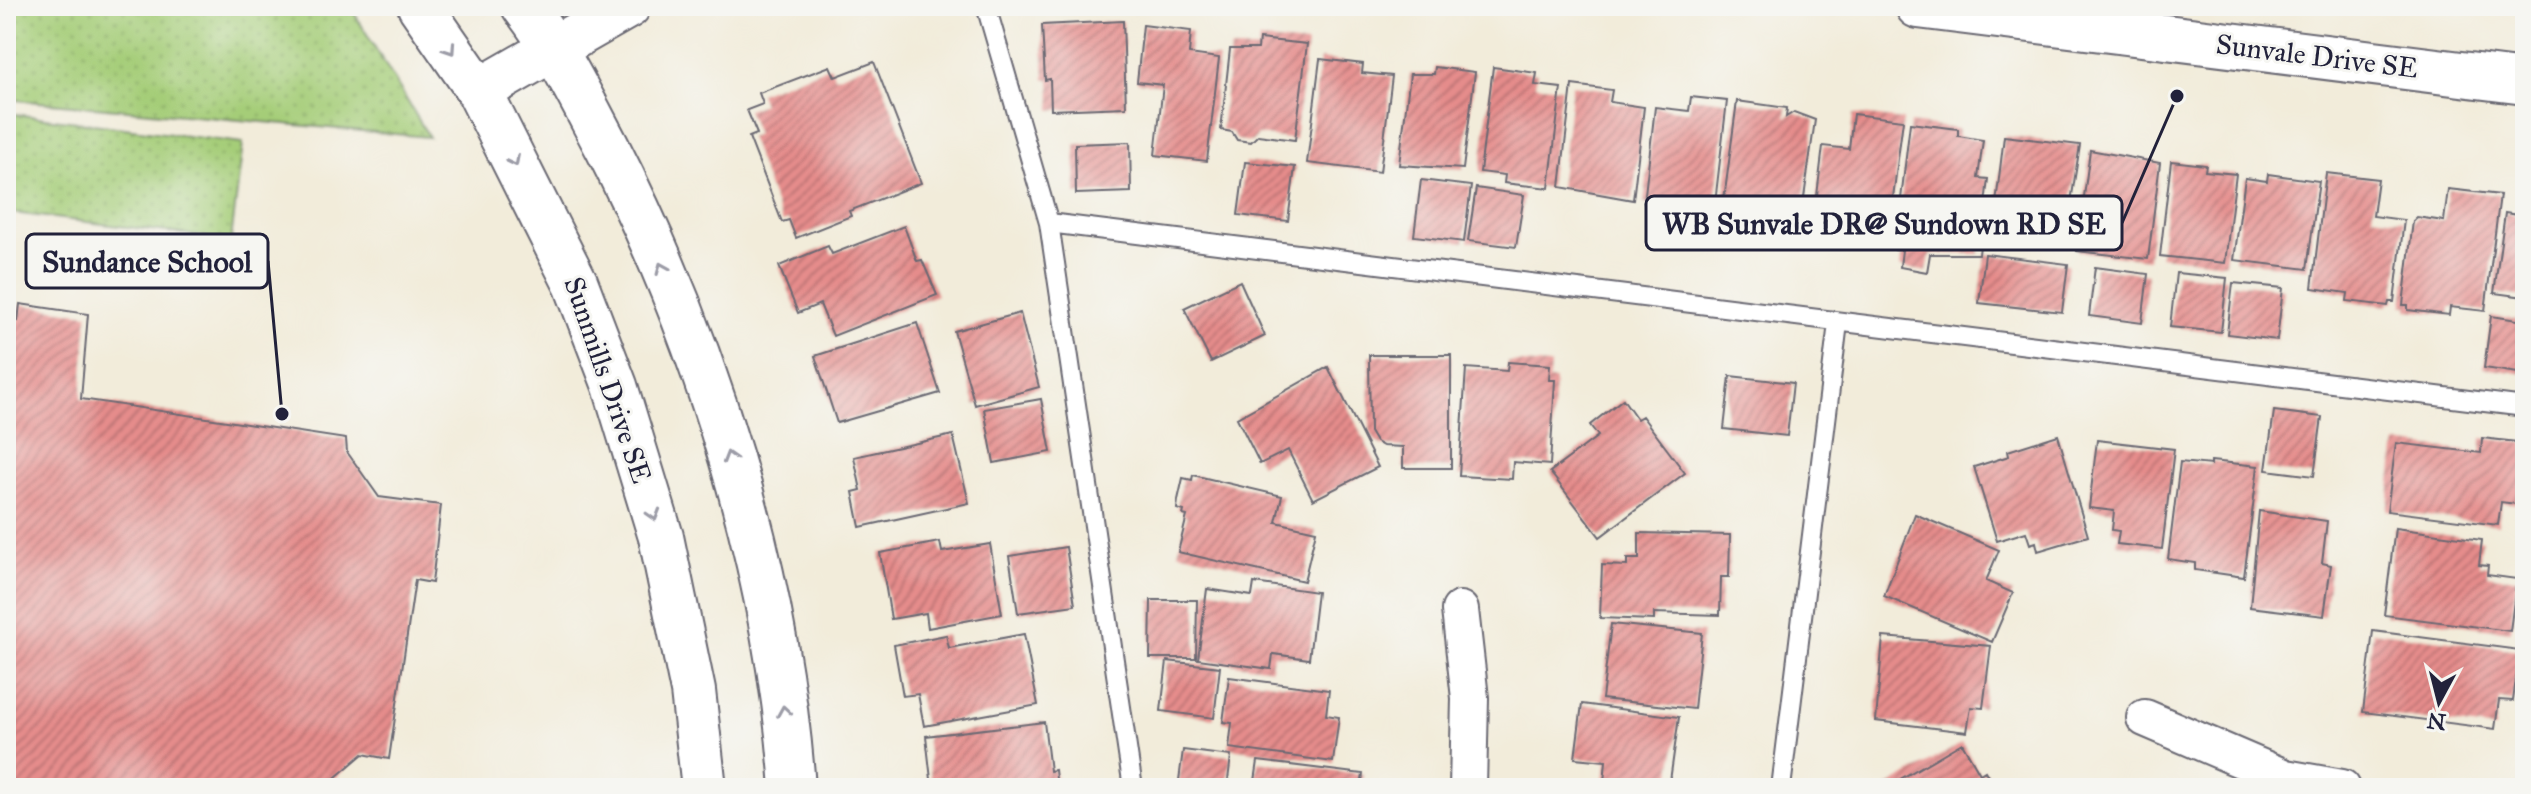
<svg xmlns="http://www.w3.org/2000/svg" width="2531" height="794" font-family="'IM FELL Great Primer',serif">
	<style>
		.park { fill: url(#park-dots); stroke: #64785a; stroke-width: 2 }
		.building { fill: url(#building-hatch) }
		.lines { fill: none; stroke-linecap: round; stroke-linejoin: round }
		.service-casing { stroke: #6b6973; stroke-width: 22 }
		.minor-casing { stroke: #6b6973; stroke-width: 40 }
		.tertiary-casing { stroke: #6b6973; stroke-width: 48 }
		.service { stroke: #fff; stroke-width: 18 }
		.minor { stroke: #fff; stroke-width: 36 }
		.tertiary { stroke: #fff; stroke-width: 44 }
		.oneway { stroke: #9c9ca7 }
		.labels { text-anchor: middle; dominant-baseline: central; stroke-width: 6; stroke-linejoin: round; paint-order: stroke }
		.street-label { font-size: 28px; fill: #22223b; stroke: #f6f6f2 }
		.leader { fill: none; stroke: #22223b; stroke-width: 3 }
		.callout-dot { fill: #22223b; stroke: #f6f6f2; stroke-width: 3 }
		.callout { fill: #f6f6f2; stroke: #22223b; stroke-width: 3 }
		.callout-label { font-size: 30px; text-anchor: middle; font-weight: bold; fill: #22223b }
	</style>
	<defs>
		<pattern id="park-dots" width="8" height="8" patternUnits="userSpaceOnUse" patternTransform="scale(2)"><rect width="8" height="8" fill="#a5cd78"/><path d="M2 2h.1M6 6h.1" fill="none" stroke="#8eb069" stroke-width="1.8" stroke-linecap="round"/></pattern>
		<pattern id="building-hatch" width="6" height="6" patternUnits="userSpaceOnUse" patternTransform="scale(2)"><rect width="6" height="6" fill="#e58c8b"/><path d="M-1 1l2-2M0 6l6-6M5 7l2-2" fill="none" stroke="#b97273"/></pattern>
	</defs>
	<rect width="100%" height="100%" fill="#f6f6f2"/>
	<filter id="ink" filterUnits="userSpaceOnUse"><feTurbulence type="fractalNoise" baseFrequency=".0125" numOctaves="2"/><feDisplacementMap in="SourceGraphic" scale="16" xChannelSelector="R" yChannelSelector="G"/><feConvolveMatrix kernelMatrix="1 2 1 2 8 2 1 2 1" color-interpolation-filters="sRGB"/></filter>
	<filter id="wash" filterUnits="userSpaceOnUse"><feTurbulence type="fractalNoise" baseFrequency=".006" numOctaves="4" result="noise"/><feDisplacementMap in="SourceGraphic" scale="32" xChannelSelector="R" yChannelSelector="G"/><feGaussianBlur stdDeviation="1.8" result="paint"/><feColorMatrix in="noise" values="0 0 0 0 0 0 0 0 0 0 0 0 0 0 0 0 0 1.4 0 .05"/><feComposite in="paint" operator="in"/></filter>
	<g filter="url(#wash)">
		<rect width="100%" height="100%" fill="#f2ecda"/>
		<path class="park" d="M6,6H350L429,137L6,99Z
			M6,113L243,143L231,240L6,212Z"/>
		<g id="blocks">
			<path class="building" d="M1123,21L1126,107L1051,110L1050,79L1045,80L1042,25Z
				M1143,25L1191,31L1189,54L1219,58L1207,161L1155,155L1163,85L1137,82Z
				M1259,39L1307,44L1295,140L1258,135L1251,142L1237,140L1232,132L1221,130L1230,49H1258Z
				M1320,59L1363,64L1362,73L1392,76L1380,172L1307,163Z
				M874,62L921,183L849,211L851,216L796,238L789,220L782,222L749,137L757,134L747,110L763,104L759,93L830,66L835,77Z
				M1435,67L1475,72L1463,169L1399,165L1410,74H1434Z
				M1493,67L1537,73L1535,85L1561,88L1549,188L1504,183L1505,175L1480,172Z
				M1572,85L1612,90L1610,102L1644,107L1633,200L1560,187Z
				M1691,97L1727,101L1714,211L1644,203L1655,107L1689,111Z
				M1737,101L1787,108L1786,117L1794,112L1815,120L1802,212L1723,207Z
				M1853,114L1903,120L1887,244L1851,239L1849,234L1848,247L1820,243L1821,230L1813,229L1823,146L1849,149Z
				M1910,123L1958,129V136L1983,140L1978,178L1988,179L1979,254H1930L1927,272L1900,267L1902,250H1895Z
				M2004,136L2080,145L2064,246L1992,237Z
				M1130,142L1131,192L1076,194L1075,144Z
				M2090,150L2160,163L2148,259L2077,251Z
				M2171,161L2206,165L2205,171L2236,174L2225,263L2160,256Z
				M1245,162L1295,167L1288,221L1238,215Z
				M2326,173L2378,179L2373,216L2404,220L2394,302H2389L2388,306L2347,301L2348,293L2312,288Z
				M2268,174L2319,181L2307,269L2234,260L2245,178L2267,181Z
				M1421,180L1471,186L1464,242L1414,236Z
				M1476,188L1524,195L1516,247L1468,241Z
				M2448,189L2500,195L2485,311L2450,307L2449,315L2408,310V305H2403L2413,221L2417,217L2444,221Z
				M2505,213L2525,216V297L2494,293Z
				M904,226L917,261L922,260L937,295L833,336L820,304L798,313L779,266L828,246L832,254Z
				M1985,254L2068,264L2062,312L1979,303Z
				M2095,267L2148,274L2142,323L2089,316Z
				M2176,273L2227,278L2221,332L2170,327Z
				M1240,281L1265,336L1211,362L1184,308Z
				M2233,283L2283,288L2277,340L2227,334Z
				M20,304L88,314L81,399L346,439L347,452L379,497L441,505L432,583L415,580L389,759L363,754L323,788H6V319L18,321Z
				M1020,313L1039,387L975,405L954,331Z
				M2491,316L2525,321V374L2484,368Z
				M917,323L940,393L837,423L815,356Z
				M1369,355H1451V468H1403V447L1383,446L1376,442L1370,432Z
				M1508,362L1550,365L1549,380H1555L1550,465L1513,462L1512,479L1459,476L1466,368L1507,371Z
				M1328,367L1378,467L1313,500L1288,450L1260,464L1237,418Z
				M1730,376L1793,383L1787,436L1724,429Z
				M1041,399L1051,452L994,463L984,409Z
				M1623,399L1637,419L1642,416L1685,473L1600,537L1550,472L1598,436L1590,425Z
				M2274,411L2322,417L2314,476L2266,470Z
				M953,435L969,503L860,527L853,492L861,490L854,457Z
				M2058,435L2088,536L2038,551L2036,542L2030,544L2026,532L1997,541L1974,467L2009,456L2008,451Z
				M2482,438L2525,443V505L2501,502L2498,525L2387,511L2396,443L2481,453Z
				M2097,440L2174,449L2162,549L2117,544L2119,531L2112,530L2114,511L2089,508Z
				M2211,461L2258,466L2244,577L2195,570V563L2168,559L2180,462L2211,465Z
				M1193,475L1282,496L1276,522L1316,531L1304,581L1178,552L1187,516L1183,515L1184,511L1177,509L1178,500L1183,478L1192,480Z
				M2259,511L2327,521L2322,563L2331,565L2324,616L2250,607Z
				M1915,514L1999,550L1986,581L2013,593L1992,642L1884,596Z
				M2395,528L2482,540L2479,565L2488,566L2487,575L2517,579L2510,631L2384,615Z
				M1639,533L1730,535L1729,577H1721L1720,615L1654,613V620L1600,618L1602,565L1627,566V559H1639Z
				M940,542L942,552L990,544L1002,614L928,628L926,613L891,619L880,553Z
				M1066,547L1075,605L1018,613L1009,556Z
				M1254,583L1317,592L1309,659L1273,654L1271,669L1198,659L1207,589L1252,596Z
				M1151,600H1197L1196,658H1150Z
				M1611,624L1702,633L1694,709L1602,699Z
				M2373,631L2520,650L2513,701L2499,700L2495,729L2363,712Z
				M1024,634L1038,705L924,726L918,694L903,696L894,645L946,635L949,648Z
				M1883,637L1991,646L1983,708L1971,707L1967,732L1876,721Z
				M1167,661L1220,667L1214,718L1161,711Z
				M1229,677L1329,690L1326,715L1339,717L1333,762L1229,748L1232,723L1223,722Z
				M1582,704L1679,717L1669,788L1604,782L1606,761L1575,758Z
				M1044,722L1050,771L1055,770L1057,788H932L926,736Z
				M1962,743L1980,774L1985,771L1995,788H1885Z
				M1183,750L1231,756L1227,788H1178Z
				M1258,761L1363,774L1361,788H1254Z"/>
		</g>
	</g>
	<g filter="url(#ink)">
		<use href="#blocks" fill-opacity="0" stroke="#6b6973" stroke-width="2"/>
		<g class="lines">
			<g class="service-casing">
				<path id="service" d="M986,6L1049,223L1133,788
					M1049,223L2525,407
					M1781,788L1838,323"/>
			</g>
			<g class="minor-casing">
				<path id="minor" d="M1460,610L1470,698L1468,788
					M2145,718L2285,778L2342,788"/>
			</g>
			<g class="tertiary-casing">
				<path id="tertiary" d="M420,6L479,91L576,284L615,386L661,537L693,691L704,788
					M524,6C558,50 581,98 607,147C706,340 777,570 793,788
					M1918,6L2525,82
					M479,91L628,6"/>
			</g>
			<use href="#service" class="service"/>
			<use href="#minor" class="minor"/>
			<use href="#tertiary" class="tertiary"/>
		</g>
		<defs><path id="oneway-chevron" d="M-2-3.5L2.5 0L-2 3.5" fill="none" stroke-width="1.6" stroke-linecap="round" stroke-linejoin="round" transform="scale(2)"/></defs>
		<g class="oneway">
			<use href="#oneway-chevron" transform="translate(450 49) rotate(56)"/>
			<use href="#oneway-chevron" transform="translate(514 161) rotate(63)"/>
			<use href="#oneway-chevron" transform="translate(662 268) rotate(-113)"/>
			<use href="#oneway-chevron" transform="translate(729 457) rotate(-107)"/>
			<use href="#oneway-chevron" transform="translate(654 515) rotate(73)"/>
			<use href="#oneway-chevron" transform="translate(784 711) rotate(-99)"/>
		</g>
	</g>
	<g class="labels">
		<g class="street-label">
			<text transform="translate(2317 56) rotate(7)">Sunvale Drive SE</text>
			<text transform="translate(608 380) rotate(71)">Sunmills Drive SE</text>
		</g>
	</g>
	<path class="leader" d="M2177 96L2122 223M282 414L268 261"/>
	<g class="callout-dot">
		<circle cx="2177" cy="96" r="8"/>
		<circle cx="282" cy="414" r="8"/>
	</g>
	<g class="callout">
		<rect x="1646" y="196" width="476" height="54" rx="8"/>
		<rect x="26" y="234" width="242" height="54" rx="8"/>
	</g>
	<g class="callout-label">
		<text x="1884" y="234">WB Sunvale DR@ Sundown RD SE</text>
		<text x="147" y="272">Sundance School</text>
	</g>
	<rect width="2531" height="794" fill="none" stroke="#f6f6f2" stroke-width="32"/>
	<g transform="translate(2439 702) rotate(187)" stroke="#f6f6f2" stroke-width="6" paint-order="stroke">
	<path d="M0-6L14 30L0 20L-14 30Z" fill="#22223b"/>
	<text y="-12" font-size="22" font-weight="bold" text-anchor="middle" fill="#22223b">N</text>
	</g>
</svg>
